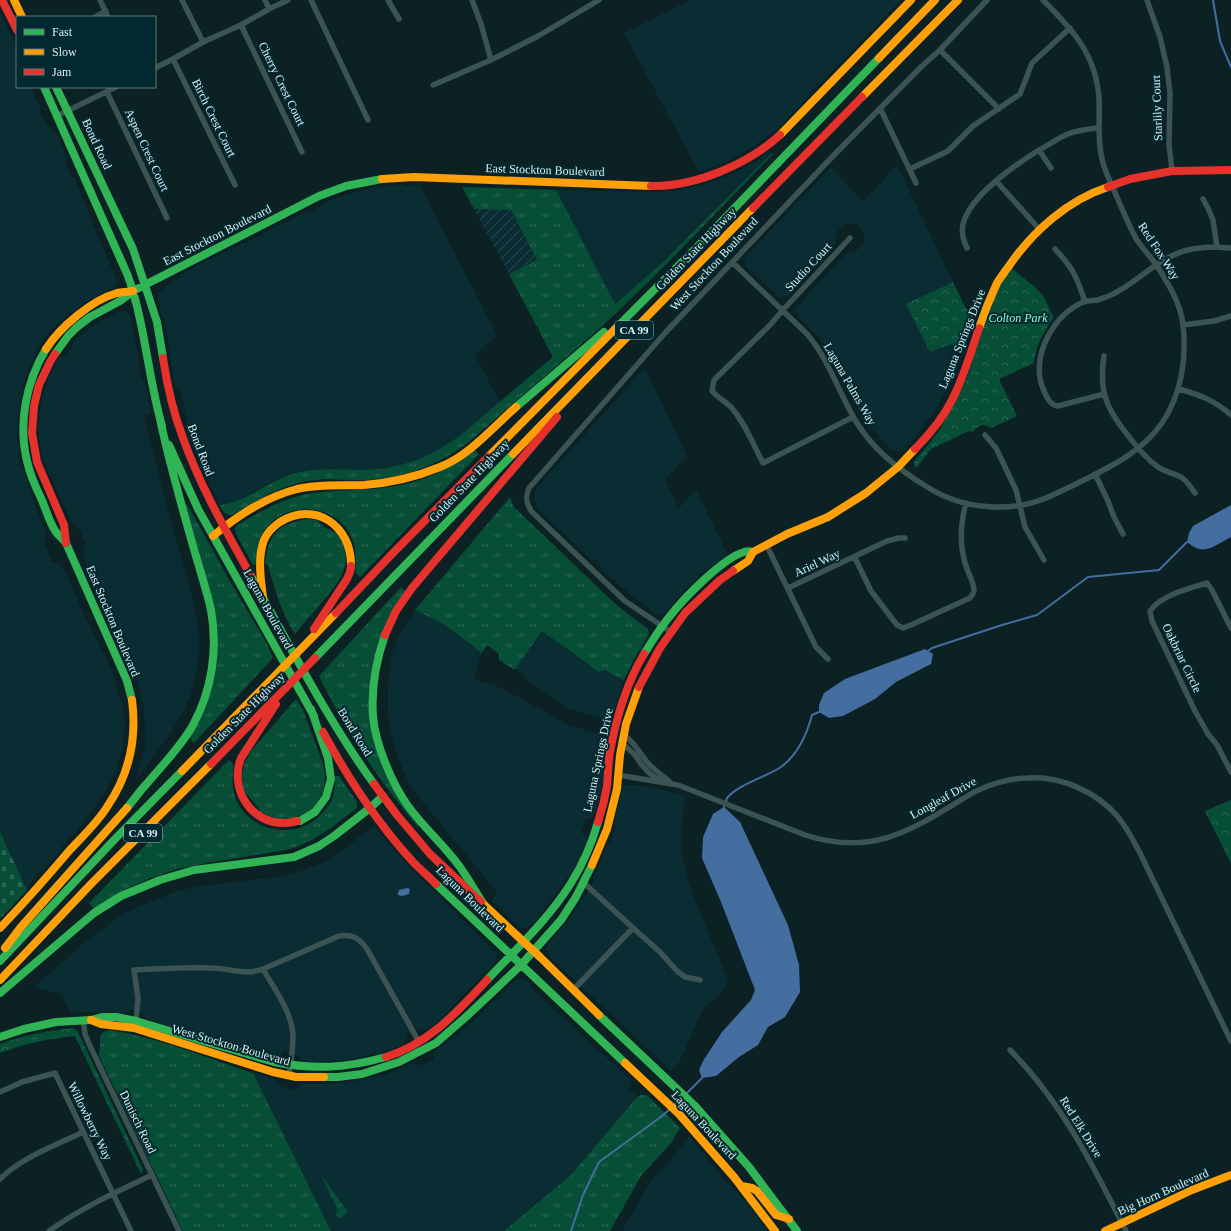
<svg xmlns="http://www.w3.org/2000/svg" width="1231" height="1231" font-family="Georgia,serif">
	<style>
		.built { fill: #092d33 }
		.industrial { fill: url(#industrial-furrows) }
		.grass { fill: url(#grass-tufts) }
		.cemetery { fill: url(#cemetery-stones) }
		.park { fill: url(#park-crowns) }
		.water { fill: #446e9f }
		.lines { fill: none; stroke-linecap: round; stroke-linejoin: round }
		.stream { stroke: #446e9f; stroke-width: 2 }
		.street { stroke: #3c5353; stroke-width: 5.5 }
		.fast { stroke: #30b455; stroke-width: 8 }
		.slow { stroke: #ff9f0a; stroke-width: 8 }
		.jam { stroke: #e5322d; stroke-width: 8 }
		.labels { text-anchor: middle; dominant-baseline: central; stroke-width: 4; stroke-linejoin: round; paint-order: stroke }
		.shield { fill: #01292f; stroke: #99b3b7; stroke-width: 1 }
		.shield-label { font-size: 11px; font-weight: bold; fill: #daeef1 }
		.street-label { font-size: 12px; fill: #daeef1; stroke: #01292f }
		.park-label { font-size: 12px; font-style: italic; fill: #8dfdca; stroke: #01292f }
	</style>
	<defs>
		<pattern id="industrial-furrows" width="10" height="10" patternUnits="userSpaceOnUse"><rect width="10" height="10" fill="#092d33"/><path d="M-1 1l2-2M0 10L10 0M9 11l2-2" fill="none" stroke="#2c4c51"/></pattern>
		<pattern id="grass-tufts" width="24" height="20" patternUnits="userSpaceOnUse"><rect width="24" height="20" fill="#074e37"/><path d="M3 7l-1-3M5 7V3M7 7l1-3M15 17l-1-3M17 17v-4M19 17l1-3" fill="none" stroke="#2b6854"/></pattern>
		<pattern id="cemetery-stones" width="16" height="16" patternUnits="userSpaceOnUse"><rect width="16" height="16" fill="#074e37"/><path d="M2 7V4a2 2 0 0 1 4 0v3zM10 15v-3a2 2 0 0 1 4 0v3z" fill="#2b6854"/></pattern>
		<pattern id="park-crowns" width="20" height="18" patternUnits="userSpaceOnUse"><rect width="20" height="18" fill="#074e37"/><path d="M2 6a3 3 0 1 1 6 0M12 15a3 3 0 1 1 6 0" fill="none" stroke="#2b6854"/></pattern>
	</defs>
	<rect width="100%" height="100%" fill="#0c2124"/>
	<path class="built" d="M690,0H901L821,83L817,84L809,94V96L778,129L748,150L729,161L699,172L624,33Z
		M0,11L14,42V46L17,52V87H30L41,108L40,112L48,128L52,129L56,132L67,160L66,164L72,178L75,179L84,201L98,236L116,278V284L113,288L91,299L75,310L53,328L36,349V353L27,372L21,395L18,417L17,436L20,452L18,455L21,468L24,470L34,504L46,531V537L44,542L52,562H56L64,568L82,610L107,660L117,684L116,688L120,700L123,703L125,722L123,746L116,771L107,790L75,834L72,835L63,845L62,849L42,872H39L29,885V887L27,890L0,832Z
		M770,152L772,153L662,263L615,304L556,190L652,192L675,191L697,186L726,177L750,165Z
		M897,165L953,282L906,304L951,344L963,346L959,357L960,359L955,372L938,405L931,416L912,440L902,450L899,452L892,450L875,432L866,421L858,409L832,355L819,337L798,316L796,312V309L798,306L844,255L848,252L856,251L862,245L864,242L865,237L861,229L858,225L849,223L840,228L837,233L836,241L834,246L789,295L784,298L779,297L747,267L745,261L747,255L831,167L863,202Z
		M402,184L404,186H417L419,184L497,335L475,355L500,402L460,437L437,452L416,461L401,465L368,470L321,469L307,471L294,473L280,478L230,504L220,505L195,452L191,433L183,407L184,404L180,390L175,387L167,333L158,299L159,292L172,281H174L181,276L182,274L208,260L243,243H245L262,235L264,233L308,211L310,212L319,207L320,205L335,198L370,188Z
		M120,311H126L130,315L140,364L139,368L142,381L145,383L151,414L144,416L167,507L192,595L197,620L199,634L198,663L190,696L181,716L167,738L135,782L143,752L145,751L146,739L145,737L144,708L139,687L126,651L84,559L83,548L86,544L78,527L71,521L47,469L42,455L38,436L39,415L42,400L47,381L59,357H64L73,347V342L85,332L98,322Z
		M645,368L687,456L665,480L679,508L696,490L728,555L711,567H708L699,574L697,579L681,594L665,613L661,615L654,613L603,572L602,568L594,560H591L539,510L534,500L535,491L538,486Z
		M415,610L445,625L482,653L477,667L474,679L493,685L511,693L567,724L603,736L606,742L602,785L595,813L592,818L586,819L581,832L586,837L587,841L580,857L576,865L555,895L536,920L526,928H520L492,901L497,892L421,800L407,779L397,755L391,733L388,715V686L392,653L397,639L407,622Z
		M542,631L572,653L624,680L613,714L609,718L605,720L568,708L551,697L524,678V675L515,669Z
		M624,785H638L665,790L685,796L681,838L682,854L688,880L694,897L726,975L727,984L724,990L703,1009L680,1061L671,1071L568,974L549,955L546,949L548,944L570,918L584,895L587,894L594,880V875L608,843L611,841L615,829L614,825L622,786Z
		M374,827L414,872L497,954V959L496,962L461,997L444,1017L427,1030L423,1031L419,1028L407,1034L406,1040L402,1045L386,1051L349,1060L307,1063L302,1061L299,1056L284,1051L281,1055L275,1056L242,1048L189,1033L147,1019L143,1014L132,1010L129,1013L125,1014L107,1012H88L71,1013L61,994L34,987L91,937L124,914L140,906L175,892L194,887L283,876L304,870L326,861Z
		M519,978L524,979L528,981L535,992L629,1078L631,1086L629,1089L637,1097L571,1175L504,1231H331L253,1073L274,1079L279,1086L296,1090L303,1084H331L355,1081L384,1075L411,1064L421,1065L434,1059L433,1054L435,1051L469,1025L497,998L512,982Z
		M689,1136L719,1174L746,1202L767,1231H622L652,1179L671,1160Z"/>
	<path class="industrial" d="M474,209L511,210L537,260L509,274Z"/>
	<path class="grass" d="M772,153L773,154C717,212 661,272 601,327L469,442C438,465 407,477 368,480C348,481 327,477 307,481C279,486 256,501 232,515C224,515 223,512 220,505C245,503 269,480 295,473C325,465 355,473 386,468C435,460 461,436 497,404C515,389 534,373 553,357L509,274L537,260L511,210L474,209L462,187L556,190L615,304L662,263Z
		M474,449L479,454L360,577L355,572C357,557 356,541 346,528C324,499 273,504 260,539C257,546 257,556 256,564L253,565L236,534L235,528L237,525C257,514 276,502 298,496C321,490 350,491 373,489C396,487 420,482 441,471C452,465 463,456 474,449Z
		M510,497L514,507L609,598L620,608L648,629L649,633L648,636L634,659L624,680L605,670L599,672L542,631L515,669H513L499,660V654L487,645L482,653L445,625L415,610Z
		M185,504H187L228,578L267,644L273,658L194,743L189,737L217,646Z
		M307,519L317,520C321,525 330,532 337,532C355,562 343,578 323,601C314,612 304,623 295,634C283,616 273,586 268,564H265C268,535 277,524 307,519Z
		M401,587L406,592L374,660V744L420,825L418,827C379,781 345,730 319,676Z
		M296,699L303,710L323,764L325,775V783L322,794L312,809L296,818L276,819L260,812L258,807L243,790L242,774L245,762L251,751Z
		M229,760L234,765C231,779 232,794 240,807C256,832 293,838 316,819C322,814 328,807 332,800C335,793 335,784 335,776H339L357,802V808L332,827L314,839L297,847L281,851L206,863L177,869L148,879L124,890L94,909L89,903Z
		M110,1030C160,1038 206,1058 253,1073L331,1231H183L99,1056C99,1053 100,1049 100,1046C101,1036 98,1033 110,1030Z
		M641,1095H645L648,1096L680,1128L671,1143L641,1176L610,1231H504L571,1175L637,1097Z
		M321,1175L348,1212L340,1218L337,1217L335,1214L338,1211Z"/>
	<path class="cemetery" d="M0,832L27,890L0,919Z"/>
	<path class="park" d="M1011,268L1035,287L1044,297L1053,316V318C1044,332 1035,346 1034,363L999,379L1017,416L991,428C984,423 978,425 973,432L969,431L931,449L916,468L914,465V462L939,431L954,403L967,378L989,309L999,287Z
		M953,282L966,309L974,313L965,345L963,346L951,344L930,352L906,304Z
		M1231,800V864L1205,811Z
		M72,1028L75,1029L78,1032L142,1167L143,1170L141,1174L75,1036C49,1038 24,1044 0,1053V1044C24,1035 47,1031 72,1028Z"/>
	<path class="water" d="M1231,505V537C1213,546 1205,557 1187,542L1189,533L1193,526Z
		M925,649L933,654L931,664L896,682L875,699L843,716L829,718L819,712V705L824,693L845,679Z
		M724,807L740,822L788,925L799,965L800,992L785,1017L768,1027L758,1045L739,1057L716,1076L702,1078L699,1070L703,1061L722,1032L751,1000L755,990L721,902L702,858L703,837L713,814Z
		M407,888L410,889L409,894L402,896L398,895V893L399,890Z"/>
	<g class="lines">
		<path class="stream" d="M1213,0L1220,41L1231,67
			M928,651L932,648L1002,625L1037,615L1088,577L1159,570L1187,542
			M724,807C725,804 726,801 727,798C739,784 766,777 781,767C797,755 807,734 812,715L819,712
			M686,1094L702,1078
			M674,1105L683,1097
			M571,1231L583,1195L599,1162L662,1116L670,1109"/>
		<path class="street" d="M100,0L108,17
			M182,0L203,42
			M265,0L269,9
			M311,0L368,120
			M388,0L399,19
			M472,0L481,24L491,60
			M1147,0L1160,37L1167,67L1170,94L1169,144L1172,171
			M95,17L106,11
			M241,25L302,152
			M940,50L999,109
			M173,59L235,185
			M155,68L173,59L203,42L241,25L269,9L288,0
			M433,85L491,60L540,35L599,0
			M107,92L167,218
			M880,108L916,183
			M57,116L116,87
			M1039,150L1051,168
			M910,169L948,151L973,126L1020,94L1032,63L1070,28
			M997,182L1040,230
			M1203,199L1208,208L1213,220L1217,247
			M850,238L782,311L770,325L714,380L712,391C718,398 725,401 731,407C745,423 753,444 763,463L853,417
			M967,248C963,240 961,233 963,224C970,196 1015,165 1039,150C1049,145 1058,138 1068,134C1078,130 1088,129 1098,128
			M1055,249C1073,268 1077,277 1085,302
			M732,262L807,334C830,361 839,394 857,423C874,451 902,472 929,488C962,509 1010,513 1046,498C1060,492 1074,485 1088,478C1116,464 1143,450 1162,423C1181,395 1187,359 1183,325C1181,304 1168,283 1157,266C1151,257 1143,249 1137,240C1130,228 1125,215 1119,202C1114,189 1107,177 1103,163C1097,142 1100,120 1099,98C1096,54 1072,29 1043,0
			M1183,325L1214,321L1231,316
			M1104,356C1098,393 1108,411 1130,438C1138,449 1147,459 1158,467C1165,472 1173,473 1181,477C1187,481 1191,487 1195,493
			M1179,389C1200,395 1214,400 1231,415
			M1104,394L1058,406C1048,405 1044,391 1041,383C1033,351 1055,315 1083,302C1088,300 1093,301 1098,300C1103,298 1108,297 1113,294C1140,281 1160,255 1192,249C1199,248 1208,247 1216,247C1221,247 1226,248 1231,248
			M985,435L996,448L1016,490L1025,527L1044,560
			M1095,474L1108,501L1114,517L1123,534
			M766,544L816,647L828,659
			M855,558L871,591L897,625L903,628L911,625L970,598C972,595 974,593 974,590C974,583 969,575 967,569C959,547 960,525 966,503
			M788,588L887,541L899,538H905
			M1231,628L1212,590L1207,583C1189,588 1160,596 1150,611L1152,621L1195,711L1208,734L1217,745L1231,772
			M671,632L625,601L532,512C526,504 525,497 529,488L665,333L834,155L921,67L940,50L987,0
			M624,735C634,742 639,752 647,762C654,770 663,776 671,783
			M622,743L635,755L641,764L649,773L660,781
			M618,775L678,785L805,835C876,858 916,827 974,792C991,784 1009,778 1028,778C1061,776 1097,792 1118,817C1127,828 1133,840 1139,851L1231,1041
			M633,928L660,952L677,971L685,977L700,980
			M573,990L633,928L584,883
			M83,1020L85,1034L90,1046L179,1231
			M136,1021L138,998L134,970C160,969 186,967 211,968C230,968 244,976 263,969
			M1010,1050C1061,1101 1094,1167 1126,1231
			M289,1076C291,1063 293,1050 293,1036C292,1012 275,990 263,969L339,936C353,934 359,938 367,949L419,1042
			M0,1092L22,1082L55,1073L131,1231
			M0,1179C22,1157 55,1146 83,1132
			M49,1231C81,1208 116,1192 152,1175"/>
		<path class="fast" d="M44,87L128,276C145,324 148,377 162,426
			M56,87L133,249L157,322L163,358
			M615,329L698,246L879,58
			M46,349C26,382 18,423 27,461C30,474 35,486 41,498C46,509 49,522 56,532C59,536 63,539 66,543L127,681L132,700
			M55,354L68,336L77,327L90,317L120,301L133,291L319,196L346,186L382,179
			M516,407L604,332
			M169,445L198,509L314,716
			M251,576C290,646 327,719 374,784
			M385,635C376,661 371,688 373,716C375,743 392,784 408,806C424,828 444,845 460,867C469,880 477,894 486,908
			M644,654C652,641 660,628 670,616C684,598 723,558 744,552C747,551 750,551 753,552
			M315,658L513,454
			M127,808C136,796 146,784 156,773C169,758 183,743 193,725C212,690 218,649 211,610C206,588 199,567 193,546C181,503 169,462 160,419
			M297,821H300L315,812L326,797L331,779L328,758L311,709
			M436,884L625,1063
			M0,961L114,840L182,771
			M487,980C516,949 548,920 571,883C583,864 592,843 598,822
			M0,993L94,913L121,896L160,880L194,870L294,857L319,846L334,836L370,808L383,796
			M599,1015L695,1106L749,1167L797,1231
			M0,1037L24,1029L56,1022L91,1020L102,1017H116L136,1021L274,1062C315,1070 346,1068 386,1057
			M324,1077H338L362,1074L399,1062L436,1043L467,1016L521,965L561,920L576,897L592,865"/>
		<path class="slow" d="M14,0L22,17
			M879,58L935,0
			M862,97L958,0
			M780,135L911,0
			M382,179L414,177L651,186
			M979,328C984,313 990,298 997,283C1001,277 1005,271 1009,266C1033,231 1068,200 1108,187
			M46,349C60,327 92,300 117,293C122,292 128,292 133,291
			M513,454L753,208
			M488,457L615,329
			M213,536C237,516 266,497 297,489C319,484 342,486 364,485C389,483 416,477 440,467C470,455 492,428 516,407
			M733,571L748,561L753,552L787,534L828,517L866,493L898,467L915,449
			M263,598C261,579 257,559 264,540C267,533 274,526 280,522C315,500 352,526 351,566
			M182,771L336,613
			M592,865L607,829L617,789L620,755L626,724L639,687
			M481,902L540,957L599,1015
			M0,928C24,903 47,877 69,851C81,838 98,822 107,807C129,775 137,738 132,700
			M5,948L21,927L127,808
			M0,980L91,884L211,764
			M91,1020L101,1024L134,1028L273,1072L296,1077H324
			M625,1063L679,1114L734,1177L775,1231
			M742,1186L752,1188L757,1191L776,1215L789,1219
			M1105,1231L1192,1190L1231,1175"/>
		<path class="jam" d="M2,0L17,30
			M651,186C695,187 748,164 780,135
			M1108,187L1130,179L1172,171L1231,170
			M753,208L862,97
			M55,354L50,362L39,385L34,406L32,433L37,462L64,525L66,543
			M163,358C167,385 173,412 183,438C200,486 226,531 251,576
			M915,449C930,434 944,417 953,398C964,376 971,352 979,328
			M336,613L392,554L488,457
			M314,629L347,579L350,572L351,566
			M385,635L396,611L412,588L557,417
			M639,687L660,648L685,613L720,580L733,571
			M276,704L241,758C229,789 251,824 285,823C289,823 293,822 297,821
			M323,732C348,778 378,824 414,863C421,870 429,877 436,884
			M211,764L315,658
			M374,784L397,815L430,854L481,902
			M598,822C602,810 605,798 607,786C608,775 608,764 610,752C616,719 626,684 644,654
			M386,1057C430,1043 457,1012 487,980"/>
	</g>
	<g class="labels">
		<g class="shield">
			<rect x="615" y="321" width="38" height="18" rx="3"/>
			<rect x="124" y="824" width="38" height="18" rx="3"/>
		</g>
		<g class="shield-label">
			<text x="634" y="330">CA 99</text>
			<text x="143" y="833">CA 99</text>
		</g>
		<g class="street-label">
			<text transform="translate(282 84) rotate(64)">Cherry Crest Court</text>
			<text transform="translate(1157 108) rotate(-92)">Starlily Court</text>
			<text transform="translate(214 118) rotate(64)">Birch Crest Court</text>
			<text transform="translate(97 144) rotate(65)">Bond Road</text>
			<text transform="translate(147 150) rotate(65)">Aspen Crest Court</text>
			<text transform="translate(545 170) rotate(2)">East Stockton Boulevard</text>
			<text transform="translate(217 235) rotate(-27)">East Stockton Boulevard</text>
			<text transform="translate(696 249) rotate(-46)">Golden State Highway</text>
			<text transform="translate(1159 251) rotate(57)">Red Fox Way</text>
			<text transform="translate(714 264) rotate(-47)">West Stockton Boulevard</text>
			<text transform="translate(808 267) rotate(-47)">Studio Court</text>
			<text transform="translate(962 339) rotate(-68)">Laguna Springs Drive</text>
			<text transform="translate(850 384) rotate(60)">Laguna Palms Way</text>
			<text transform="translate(201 450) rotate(69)">Bond Road</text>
			<text transform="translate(469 481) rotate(-46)">Golden State Highway</text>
			<text transform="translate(817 563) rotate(-25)">Ariel Way</text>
			<text transform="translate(268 609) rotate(61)">Laguna Boulevard</text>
			<text transform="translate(113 621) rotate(67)">East Stockton Boulevard</text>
			<text transform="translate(1182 658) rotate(64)">Oakbriar Circle</text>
			<text transform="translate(244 713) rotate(-45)">Golden State Highway</text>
			<text transform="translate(355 732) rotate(58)">Bond Road</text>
			<text transform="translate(598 760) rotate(-78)">Laguna Springs Drive</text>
			<text transform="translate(943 798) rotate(-29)">Longleaf Drive</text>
			<text transform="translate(470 899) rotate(44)">Laguna Boulevard</text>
			<text transform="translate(231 1045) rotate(16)">West Stockton Boulevard</text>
			<text transform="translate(90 1121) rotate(64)">Willowberry Way</text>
			<text transform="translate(138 1122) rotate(64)">Dunisch Road</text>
			<text transform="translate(704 1125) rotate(47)">Laguna Boulevard</text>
			<text transform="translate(1081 1127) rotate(58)">Red Elk Drive</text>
			<text transform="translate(1163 1192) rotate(-24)">Big Horn Boulevard</text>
		</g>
		<g class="park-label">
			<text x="1018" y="318">Colton Park</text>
		</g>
	</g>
	<rect x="16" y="16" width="140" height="72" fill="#01292f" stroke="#58787d"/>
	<rect x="24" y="29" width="20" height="6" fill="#30b455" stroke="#58787d"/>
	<text x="52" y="36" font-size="12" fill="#daeef1">Fast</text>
	<rect x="24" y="49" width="20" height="6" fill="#ff9f0a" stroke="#58787d"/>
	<text x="52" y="56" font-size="12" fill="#daeef1">Slow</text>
	<rect x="24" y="69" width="20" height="6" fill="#e5322d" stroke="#58787d"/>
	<text x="52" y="76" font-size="12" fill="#daeef1">Jam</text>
</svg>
